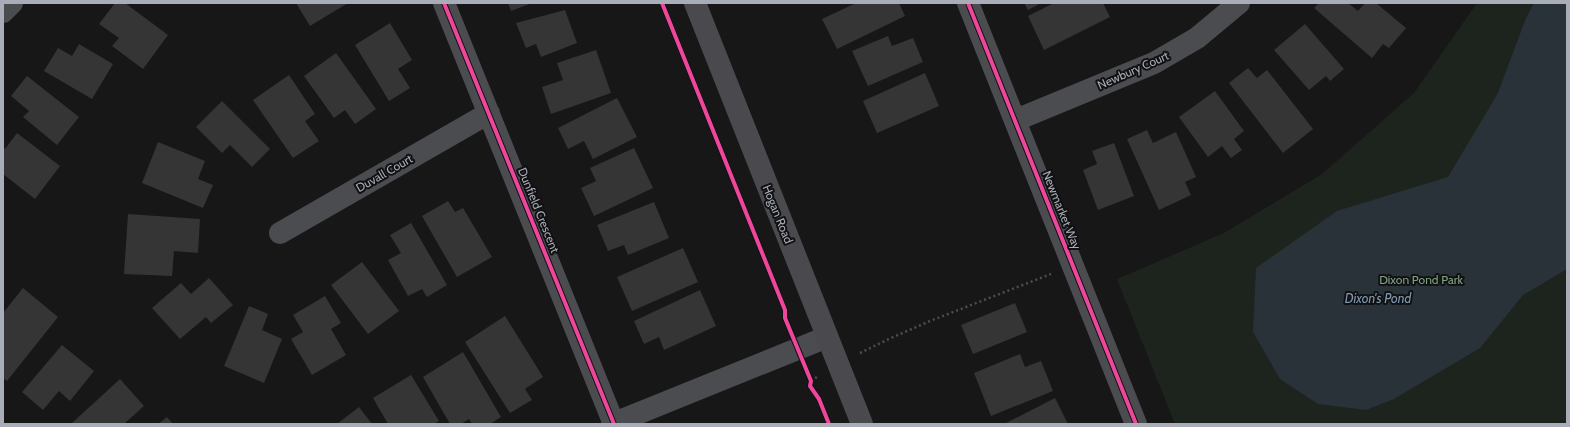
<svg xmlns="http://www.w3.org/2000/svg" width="1570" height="427" font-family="Cabin,sans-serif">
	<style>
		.green { fill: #1d241e }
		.water { fill: #2a3239 }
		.building { fill: #353536 }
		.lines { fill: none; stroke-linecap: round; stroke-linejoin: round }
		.path { stroke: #4d4e52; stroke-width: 2.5; stroke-dasharray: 2 3; stroke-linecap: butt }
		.street { stroke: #4b4c50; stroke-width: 22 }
		.secondary { stroke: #4a4a4e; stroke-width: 22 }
		.cycleway-casing { stroke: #111113; stroke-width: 6 }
		.cycleway { stroke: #ed469a; stroke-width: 4 }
		.labels { text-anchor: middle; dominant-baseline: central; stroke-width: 4; stroke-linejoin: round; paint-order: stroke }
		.street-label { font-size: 12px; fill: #a8adb8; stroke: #111113 }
		.park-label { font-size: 12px; fill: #7fa381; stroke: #111113 }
		.water-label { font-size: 13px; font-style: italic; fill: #7f9bb3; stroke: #111113 }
	</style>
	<rect width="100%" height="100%" fill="#171717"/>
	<path class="green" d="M1477,3H1567V424H1175L1117,279L1224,233L1322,174L1414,93Z"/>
	<path class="water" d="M1534,3H1567V269L1523,295L1480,348L1394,399L1366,410L1318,404L1280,379L1253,332L1256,268L1337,211L1448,177L1498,93L1526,18Z"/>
	<path class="building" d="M115,3H125L168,35L143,69L112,46L119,38L99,24Z
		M296,3H348L310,26Z
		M508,3H532L511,11Z
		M856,3H899L905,16L837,49L822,19Z
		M1024,3H1041L1028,10Z
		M1054,3H1103L1110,17L1044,50L1028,16Z
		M1319,3H1348L1358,11L1365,3H1376L1406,28L1389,48L1383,44L1372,58L1314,8Z
		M565,10L577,43L541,57L536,44L526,48L516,23Z
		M390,23L412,60L398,69L410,88L389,101L355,45Z
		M1305,24L1344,69L1330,81L1326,76L1309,90L1274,50Z
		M888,36L892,46L913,38L923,62L868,86L852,51Z
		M79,44L113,64L92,99L44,71L58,48L72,56Z
		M596,50L611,93L551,114L542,87L563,80L557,63Z
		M336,53L376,109L355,124L345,110L334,118L304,76Z
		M1248,68L1257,78L1267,70L1313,129L1283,153L1229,83Z
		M925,73L939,106L877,133L863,101Z
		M289,75L315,114L305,121L319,141L293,158L253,100Z
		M27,76L79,117L57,145L23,117L29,111L11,96Z
		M1215,91L1244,131L1234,139L1242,150L1231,158L1222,146L1208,157L1179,117Z
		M617,98L637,137L593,159L584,141L568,149L558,128Z
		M222,101L270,149L252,167L230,145L222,153L196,127Z
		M1147,130L1153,143L1176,132L1196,177L1185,182L1191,195L1159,210L1127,139Z
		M17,133L60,166L35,199L3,174V147L5,149Z
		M158,142L205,161L198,179L213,185L203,208L142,183Z
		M1114,143L1134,196L1098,210L1083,170L1097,164L1092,151Z
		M634,148L653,188L594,216L581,188L596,181L590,168Z
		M448,201L455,212L463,208L492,257L457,277L422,216Z
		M654,202L669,238L628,255L624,245L608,251L597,225Z
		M128,214L200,219L198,253L174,251L172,276L124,274Z
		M411,223L447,285L427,297L422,289L408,296L388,260L401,253L390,235Z
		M683,248L698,282L632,311L617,277Z
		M362,262L399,311L368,334L331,285Z
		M209,278L233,305L211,323L206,317L180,339L152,308L181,283L191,294Z
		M23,288L58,317L7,381L3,378V313Z
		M700,290L716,326L664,350L659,337L644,344L634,321Z
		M325,296L341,323L331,329L346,355L312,375L291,339L303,332L293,315Z
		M1015,303L1027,332L973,354L961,325Z
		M249,306L268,314L262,330L282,339L264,383L224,366Z
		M505,316L543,377L525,389L532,400L510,413L465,342Z
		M62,345L94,371L70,401L59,391L43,410L22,392Z
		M463,352L501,417L490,424H472L469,419L461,424H450L423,377Z
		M1020,354L1025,367L1041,361L1053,391L991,416L974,373Z
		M411,375L439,421L434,424H388L373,398Z
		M120,379L144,406L124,424H74L72,423Z
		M1055,398L1068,424H1004Z
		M359,407L372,424H337Z
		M167,417L173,424H158Z"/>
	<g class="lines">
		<path class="path" d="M860,353L891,338L930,321L1051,274
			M811,381L817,377"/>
		<path class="street" d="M444,3L614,424
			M968,3L1136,424
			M3,12L12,3
			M1016,120L1154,63L1197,38L1239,3
			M280,233L489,113
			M612,424L827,337"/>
		<path class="secondary" d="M695,3L862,424"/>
		<g class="cycleway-casing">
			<path id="cycleway" d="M444,3L614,424
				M662,3L785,310V318L811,381L810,386L819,399L829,424
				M968,3L1136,424"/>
		</g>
		<use href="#cycleway" class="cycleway"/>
	</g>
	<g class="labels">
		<g class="street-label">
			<text transform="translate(1133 70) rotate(-24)">Newbury Court</text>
			<text transform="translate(384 173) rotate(-30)">Duvall Court</text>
			<text transform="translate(539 210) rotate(68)">Dunfield Crescent</text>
			<text transform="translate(1062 210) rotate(68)">Newmarket Way</text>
			<text transform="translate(778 214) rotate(68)">Hogan Road</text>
		</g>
		<g class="park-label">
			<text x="1421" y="279">Dixon Pond Park</text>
		</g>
		<g class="water-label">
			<text x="1378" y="298">Dixon's Pond</text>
		</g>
	</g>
	<rect width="1570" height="427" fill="none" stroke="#a8adb8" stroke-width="8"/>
</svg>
